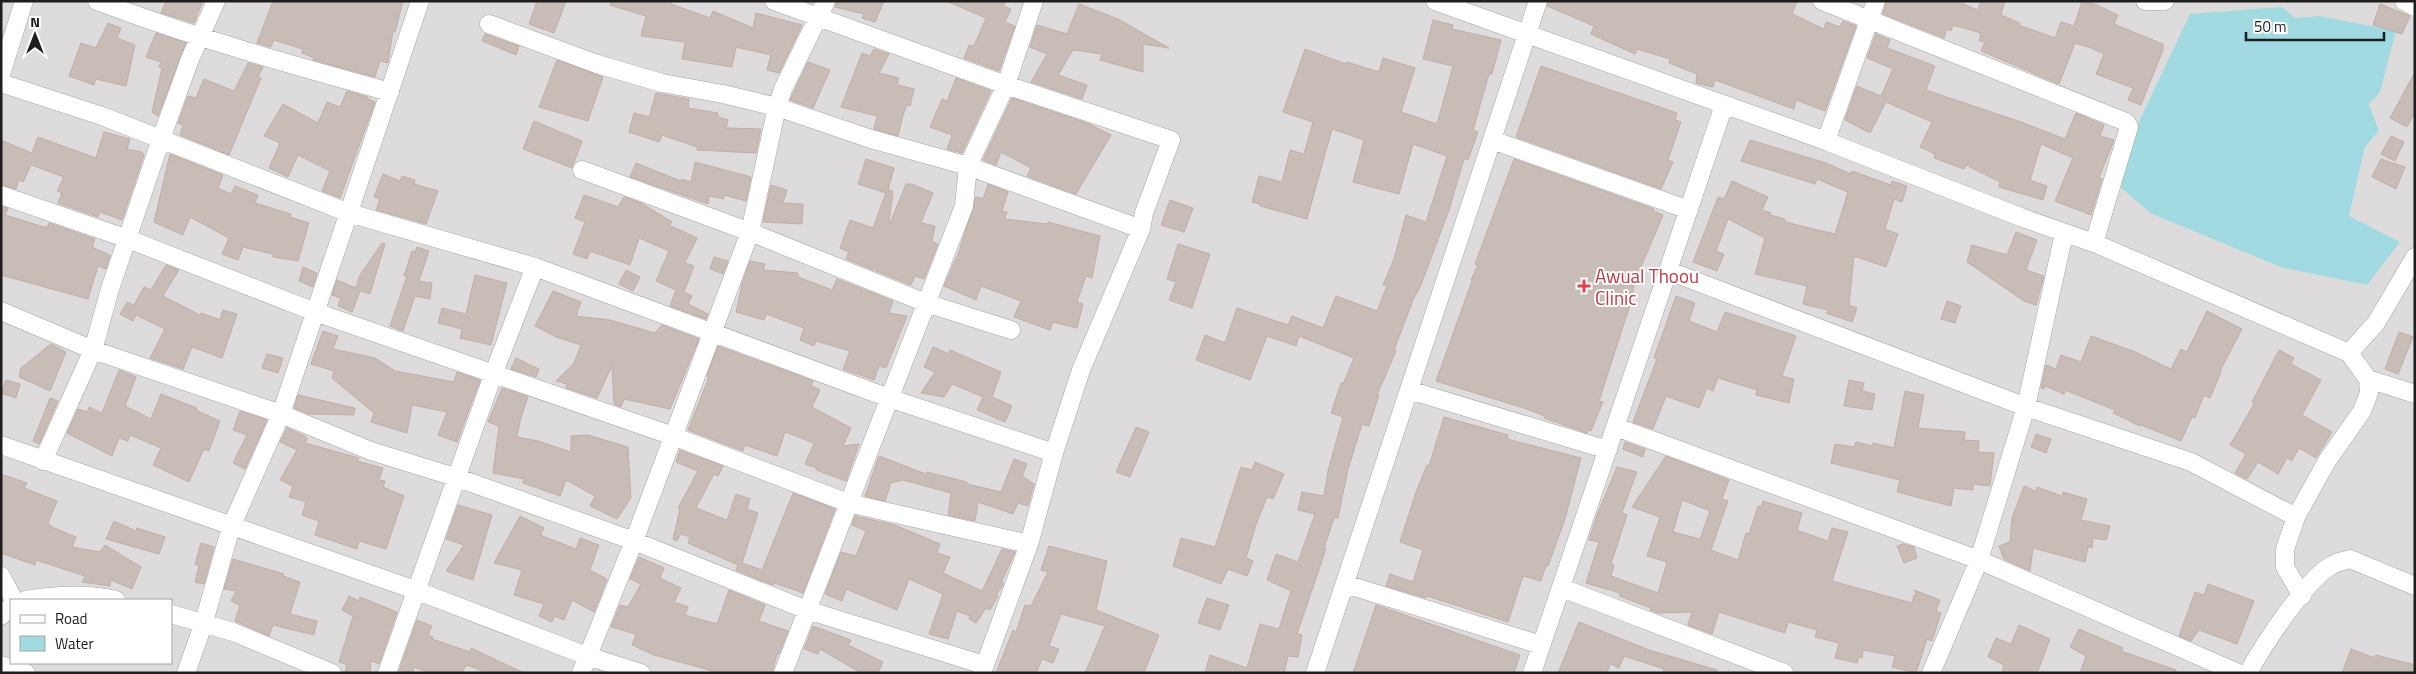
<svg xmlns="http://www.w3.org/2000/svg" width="2416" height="674" font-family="'Titillium Web',sans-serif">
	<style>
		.residential { fill: #dddbdb; fill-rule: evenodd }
		.water { fill: #a1dae1 }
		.building { fill: #c8bcb7; stroke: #c3aea5; fill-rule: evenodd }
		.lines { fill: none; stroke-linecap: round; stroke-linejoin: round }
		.street-casing { stroke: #a5a5a5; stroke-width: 19 }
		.street { stroke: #fff; stroke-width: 18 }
		.health-dot { fill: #e0444e; stroke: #fff; stroke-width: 2 }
		.labels { text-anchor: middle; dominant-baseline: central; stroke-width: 4; stroke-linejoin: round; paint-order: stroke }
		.health-label { font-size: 19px; fill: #be3a42; stroke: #fff; text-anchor: start }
	</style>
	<rect width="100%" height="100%" fill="#f0eae4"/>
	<path class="residential" d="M1,1H2415V673H1ZM2282,7L2380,91L2369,104L2379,131L2365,147L2349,217L2367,285L2283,268L2152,214ZM11,600H171V663H11Z"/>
	<path class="water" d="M2282,7L2295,18L2320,16L2396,31L2380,92L2369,104L2379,131L2365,147L2349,216L2400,242L2367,285L2283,268L2152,214L2119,186L2127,147L2190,14Z"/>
	<path class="building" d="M166,1H203L194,23L161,13Z
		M273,1H403L395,32L393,31L388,63L380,61L375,77L313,60L314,58L302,53L303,49L274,40L271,47L257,43Z
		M537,1H566L554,33L529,24Z
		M611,1H672L671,4L710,18L713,11L753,28L756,13L802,25L779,73L767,70L771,55L736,47L732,67L682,59L685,42L641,36L646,16L610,5Z
		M836,1H884L875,22L862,18L864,14L835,7Z
		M946,1H1006L1003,6L1011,9L1005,22L1015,26L999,71L964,58L969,45L974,46L986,18Z
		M1548,1H1797L1792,14L1824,29L1826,22L1840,27L1843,21L1856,26L1825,111L1796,100L1794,109L1715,80L1713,87L1696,83L1697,74L1669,63L1670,59L1637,49L1635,54L1591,34L1594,26L1547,6Z
		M1886,1H1956L1978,10L1981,1H2005L2001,15L2020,23L2019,25L2055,38L2061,22L2074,26L2082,1H2088L2118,15L2114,24L2163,44V50L2141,105L2128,100L2133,88L2096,74L2104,54L2091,48L2075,43L2059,84L1981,51L1985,42L1979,41L1981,33L1953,25L1951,31L1947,29L1944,38L1883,14Z
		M1079,4L1118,19L1169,48L1143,44V72L1100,60L1102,54L1073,50L1058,75L1087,85L1082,99L1031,82L1047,54L1030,47L1037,25L1067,34Z
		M2380,4L2410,16L2402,34L2373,25Z
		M1433,20L1453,25L1452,29L1501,40L1492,74H1489L1473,130L1478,132L1468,160L1464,159L1449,210L1421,285L1413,300L1394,350L1396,351L1377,395H1379L1369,426L1362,424L1348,469L1338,518H1334L1324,548L1326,549L1297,634L1302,635L1298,657L1288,656L1284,673H1205L1210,655L1247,668L1260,624L1279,629L1291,591L1267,580L1276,554L1298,562L1315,514L1298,510L1302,492L1324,496L1328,471L1343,417L1331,413L1341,383L1343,384L1354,358L1299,336L1296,346L1267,336L1250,380L1196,360L1205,335L1225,343L1237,308L1288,325L1292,316L1323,328L1336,296L1377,311L1387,286L1383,285L1394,259L1406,215L1426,222L1447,156L1413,144L1399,194L1353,182L1364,140L1332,129L1307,219L1260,206V204L1252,202L1259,176L1282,182L1290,150L1304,154L1313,122L1283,112L1305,49L1346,64L1347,62L1379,72L1383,58L1415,68L1401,112L1437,124L1453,66L1423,59Z
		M108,23L121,28L117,38L135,45L126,86L96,79L94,85L69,76L81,43L96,48Z
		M156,33L186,43L158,116L152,112L162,68L159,67L161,62L146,57Z
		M485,34L519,46L516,55L482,41Z
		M1876,34L1890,40L1887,48L1935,66L1926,90L2021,122L2065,139L2076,113L2104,125L2100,136L2114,140L2099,178L2102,179L2091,215L2055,201L2073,158L2041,144L2030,180L2047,186L2043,200L1999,187L2000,182L1966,165L1964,169L1934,158L1935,154L1920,147L1932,122L1886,102L1870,133L1845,120L1857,86L1881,96L1893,69L1867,58Z
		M874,49L889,54L879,73L899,78L897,85L914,89L910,106L907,105L903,115L898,136L874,129L877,116L841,107L862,53L870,56Z
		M557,60L603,77L588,121L539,107Z
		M808,62L830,70L813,108L790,100Z
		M248,63L263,67L258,77L261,78L229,155L180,135L183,125L178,123L188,96L196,98L204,79L234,91Z
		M1541,66L1677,113L1675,120L1681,122L1668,160L1673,162L1661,189L1516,137Z
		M2415,72V112L2407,127L2390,118Z
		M956,78L991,91L962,153L947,149L952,135L930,127L942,99L947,101Z
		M347,91L368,97V99L375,102L340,198L322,191L330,171L298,155L288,177L269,168L280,143L264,136L283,104L318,123L327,102L340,107Z
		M656,93L689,99L688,108L718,113V117L728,120L726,128L761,129L756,153L697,150V147L662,135L659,142L629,132L634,113L649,117Z
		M1012,98L1087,123L1111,135L1076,194L1027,176L1031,168L1001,152L996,165L983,160Z
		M534,121L582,141L572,168L523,149Z
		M104,132L130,139L127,149L142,152L144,155L122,220L100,212L98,217L58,203L62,193L57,191L64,177L31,165L23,182L19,180L16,189L1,185V140L32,153L38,137L96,158Z
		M2391,136L2404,142L2395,161L2381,154Z
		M1750,140L1826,163L1851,174L1852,171L1891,185L1892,181L1907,186L1902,202L1894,199L1885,229L1898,234L1886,267L1854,256L1849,305L1857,308L1852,322L1826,313L1828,310L1803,304L1807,286L1755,274L1765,238L1728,219L1716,251L1724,254L1717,271L1693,262L1718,197L1724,199L1732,181L1768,197L1762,210L1771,213L1770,215L1785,219L1784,221L1797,225L1835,234L1848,192L1817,179L1815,184L1741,161Z
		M170,154L223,175L218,188L231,194L235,186L258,195L255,203L291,214L290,217L309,223L298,261L273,257V254L243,247L238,260L222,254L229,238L190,217L183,235L154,222Z
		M866,159L894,168L888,190L893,191L889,221H891L906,184H912L933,193L921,223L935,226L932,241L938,244L924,279L915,276L911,285L846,259L849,252L840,248L850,220L873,228L886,193L858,184Z
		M1514,159L1654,209L1653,211L1663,215L1636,279L1629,304L1630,305L1599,401L1603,402L1591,431L1588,430L1587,433L1544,418L1545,416L1527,409L1436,381L1472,281L1471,280L1478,265L1475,264Z
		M2381,159L2405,167L2396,189L2372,177Z
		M695,162L751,177L746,201L724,195V199L709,196L708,204L630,177L636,163L681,181L682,179L691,182Z
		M383,174L400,181L402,176L415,180L414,184L438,191L426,224L376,210L380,199L374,197Z
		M988,184L1008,192L1002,211L1007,212L1005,219L1047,224L1048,222L1100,236L1092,278L1086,276L1077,302L1083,304L1077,328L1053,322L1050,330L1014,317L1021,301L981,286L976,300L944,286L959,252L976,197L983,199Z
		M771,185L787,190L783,203L803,204L802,224L763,222Z
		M584,195L618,207L624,197L641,203L672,222L669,225L697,238L685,263L694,266L684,292L692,296L688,304L708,314L706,319L670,306L676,290L656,281L669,251L639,238L630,265L590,251L587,259L573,254L585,222L575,218Z
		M1170,200L1193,208L1184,232L1161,225Z
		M1,206L8,208L5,215L47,228L49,223L95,239L92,247L110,255L106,269L98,266L88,299L1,275Z
		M2016,232L2037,240L2026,270L2044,276L2036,305L2024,301L1967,262L1972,245L2007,255Z
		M382,243L385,244L370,294L360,291L352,312L338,306L341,298L332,295L337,280L356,288L360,275Z
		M1178,244L1210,254L1192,308L1169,300L1176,282L1167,279Z
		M417,247L429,251L419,281L432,283L430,299L415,296L403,331L390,326L407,276H404L412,251L415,252Z
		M714,257L728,261L723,274L710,269Z
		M750,261L765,264L763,270L798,273V277L832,290L837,279L893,301L889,313L907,316L886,368L879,366L874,380L843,369L850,351L816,341L814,346L800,340L804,328L766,314L764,320L736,312L742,284Z
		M166,265L179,270L163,296L200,315L201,313L220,320L223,310L237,314L222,358L192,347L183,369L150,358L165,329L136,315L133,321L120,314L127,302L134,305L144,287L151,290Z
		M303,267L317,273L313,287L299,281Z
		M626,270L640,277L633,291L619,284Z
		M475,275L507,283L491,345L460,338L462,329L438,323L442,308L466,314Z
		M553,291L581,302L576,316L610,320L655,333L662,325L699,339L670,409L624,399L621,407L614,404L612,366L597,398L566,388L567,384L556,381L574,363L581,345L556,337L535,326Z
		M1676,296L1695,303L1689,321L1717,332L1725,312L1796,336L1782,376L1794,379L1789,403L1756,395L1757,390L1718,378L1713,391L1707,388L1699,408L1666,396L1653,429L1633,422L1657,359L1654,358Z
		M1947,301L1961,306L1955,323L1941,319Z
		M2207,311L2242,329L2220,371L2221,372L2210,398L2204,395L2195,418L2192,417L2181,441L2141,425L2140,426L2113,413L2115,410L2065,390L2064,394L2045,386L2044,389L2041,388L2046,365L2056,369L2061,355L2081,362L2091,336L2133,351L2171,369L2181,349L2187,352Z
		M323,331L338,336L333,349L375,358L395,371L454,382L457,372L480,380L457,442L438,435L447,412L412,405L407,433L371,422L374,413L332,378L334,371L311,364Z
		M2399,332L2413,337L2398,374L2385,369Z
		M51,344L66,352L50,391L19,377L21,368Z
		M718,346L813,381L811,386L820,390L812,407L851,428L843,446L859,444L846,481L816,470L817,468L805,464L814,443L785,432L777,456L745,445L743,451L688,430L709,377L707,376Z
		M933,347L949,354L950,350L1001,372L992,397L1012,406L1005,422L977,410L983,397L952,384L944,397L921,393L935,372L924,367Z
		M2279,350L2294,358L2291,364L2321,380L2302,415L2332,432L2316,458L2299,448L2292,461L2287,458L2278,474L2258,462L2247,479L2235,473L2246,454L2230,445L2254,404L2252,402Z
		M267,354L283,358L278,373L262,368Z
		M516,358L539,369L536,377L511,369Z
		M119,370L136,377L125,406L151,419L161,394L197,408L196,410L220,421L209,451L204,449L189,482L153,465L161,448L130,435L128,441L119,438L112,456L67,433L78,409L87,412L89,407L102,413Z
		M6,380L20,384L16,398L1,393Z
		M1849,380L1864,383L1862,391L1875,394L1872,410L1844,406Z
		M502,388L528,397L520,421L517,437L538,441L571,452V436L588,435L628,447L631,498L617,519L590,506L595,496L566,480L560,496L523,483L524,479L493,473L499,426L488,422Z
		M1905,391L1924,395L1918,428L1965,432L1964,440L1979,441L1978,452L1994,453L1990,486L1973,484V490L1954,488L1951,506L1897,492L1900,480L1831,463L1835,444L1854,447L1856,442L1872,446L1873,443L1894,448Z
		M298,395L355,408L354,415L309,414L294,408Z
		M50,398L58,401L39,444L33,441Z
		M240,411L267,420L245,469L233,463L247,435L233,430Z
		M1444,417L1508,435L1507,439L1581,458L1565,519L1548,566L1546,565L1541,581L1523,576L1508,622L1427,596L1426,598L1386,586L1390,574L1413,582L1423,550L1400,542L1416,492L1427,465L1429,466Z
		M1136,427L1149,432L1130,477L1116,472Z
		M287,428L303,435L307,438L305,443L359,458L357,461L383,468L379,480L385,481L383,487L404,496L386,549L359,541L357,549L315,535L319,521L302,515L306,502L289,497L293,486L280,480L297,450L280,442Z
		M2036,434L2051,439L2046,453L2031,447Z
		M1625,442L1645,449L1643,457L1623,449Z
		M680,450L723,466L718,476L714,474L696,508L727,520L736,494L750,499L747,509L758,513L742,563L762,570L793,493L835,509L803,593L774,583L773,585L736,570L738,565L688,543L690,537L681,534L677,541L673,539L680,509L678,508L698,471L676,462Z
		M879,456L926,474L927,472L967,482V484L1001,492L1014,459L1027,464L1022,476L1034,484L1028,506L1018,503L1013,514L978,502L975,521L948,515L951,493L903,480L891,483L885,501L865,496Z
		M1666,456L1729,480L1722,499L1728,501L1711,550L1738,560L1746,533L1749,534L1758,506L1761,507L1763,501L1802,513L1797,530L1828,541L1832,528L1848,532L1832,581L1912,603L1914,595L1917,596L1914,590L1940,600L1936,611L1941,613L1932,641L1927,639L1916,673L1892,667L1895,656L1863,650L1862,658L1859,657L1857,663L1835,658L1839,643L1815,637L1817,630L1788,622L1785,633L1719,612L1712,634L1688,625L1692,612L1658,613L1650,610L1651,608L1619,596L1620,593L1586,583L1599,542L1589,540L1597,515L1617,467L1637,472L1622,512L1627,515L1611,564L1614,565L1611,576L1658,593L1667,562L1647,556L1660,517L1632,507ZM1682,500L1710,511L1700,539L1673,532Z
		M1255,462L1284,474L1273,499L1267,497L1256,525L1246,558L1253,561L1247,576L1228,569L1221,584L1173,566L1181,538L1215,547L1241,467L1252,470Z
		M1,474L27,483L24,488L57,501L48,523L52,527L76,537L72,547L100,552L105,545L141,567L132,589L111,580L110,586L82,582L85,576L36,560L35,565L1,553Z
		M2024,486L2036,491L2037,487L2062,496L2063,492L2087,499L2081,520L2110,526L2106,540L2093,538L2092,548L2088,547L2085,562L2033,548L2030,571L2004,559L1999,546L2010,542L2012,518Z
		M458,505L492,515L473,580L446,571L464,545L446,539Z
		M520,516L544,528L540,535L576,549L580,538L599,545L590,570L607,579L594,612L572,600L564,620L554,616L552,622L539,616L544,604L514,595L522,570L494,563Z
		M855,516L895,525L940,544L937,553L950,557L943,573L982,591L1002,549L1015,552L1002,581L1003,585L996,595L998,596L990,610L986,608L976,623L969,619L970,616L957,611L948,639L929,634L943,594L909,579L897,610L846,589L842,601L825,594L841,552L856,556L866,531L852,525Z
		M114,521L136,531L137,528L165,537L159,554L106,539Z
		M201,543L214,547L204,584L195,582L199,566L195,564Z
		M1903,544L1914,547L1917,558L1904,563L1897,546Z
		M1049,546L1107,561L1096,610L1159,635L1144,673H1085L1105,626L1061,614L1049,646L1059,649L1053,663L1042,659L1036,673H996L1013,630L1016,632L1025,605L1031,606L1048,572L1041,570Z
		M639,557L664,568L660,578L681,588L674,602L688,607L685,615L717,624L729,590L765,605L759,621L788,631L779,654H777L772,673H720L654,655L632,645L636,634L611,627L620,605L628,607L641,584L630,579Z
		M233,559L284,574L283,576L300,582L290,614L317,621L314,635L273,625L269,636L235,621L240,605L231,601L236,591L224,589Z
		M2208,584L2254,601L2237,644L2199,630L2191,641L2179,636L2195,592L2204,595Z
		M349,596L359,601L360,597L397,612L379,664L371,661L370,673H345L347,665L339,662L353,616L342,610Z
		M1207,598L1229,605L1220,630L1198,623Z
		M1376,605L1520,655L1514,673H1353Z
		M417,620L432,626L428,635L433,637L432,639L470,652L471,648L524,673H489L466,665L462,673H429L414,667L412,673L399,671Z
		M1579,622L1649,650L1717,670L1716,673H1663L1664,669L1624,656L1619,668L1610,664L1607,673H1558Z
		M2019,625L2050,639L2037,673H2002L2004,665L1988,657L1996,638L2011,644Z
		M813,626L851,640L848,645L883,662L878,673H861L820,649L818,654L804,649Z
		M2079,629L2123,648L2121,651L2176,670V673H2080L2086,656L2070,647Z
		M2351,649L2375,658L2376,655L2415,665V673H2342Z"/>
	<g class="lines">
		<g class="street-casing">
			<path id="street" d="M97,1C193,37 291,65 390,92
				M774,1L1006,85L1171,140L1144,213L1141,229L1081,370L1054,453L1029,544
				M1435,1L1826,141L2023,218L2094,243L2349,353L2368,379L2369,393L2362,411L2327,461L2296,517L2285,549V567L2302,596
				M1822,1L2126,122L2129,127L2094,243
				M2145,1H2165
				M2404,1L2415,7
				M489,24L597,64L662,83L723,94L777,107L871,139L968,166L1141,229
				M1,74L24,1
				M1,83L102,116L349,213L535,267L889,398L1054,453
				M1492,140L1689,210
				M1826,141L1876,1
				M582,170L750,232L926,303L1011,330
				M1,195L128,239L315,312L673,436L848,503L1029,544L982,673
				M1669,271L2026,407L2191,462L2296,517
				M1,311L93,350L281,414L371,451L458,478L634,541L807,610L984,665
				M2349,353L2376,323L2415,257
				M2368,379L2415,394
				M1409,390L1608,450
				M1616,427L1979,560L2238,673
				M1,445L415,590L587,656L641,673
				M43,461L93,350L110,289L161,139L190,59L216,1
				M1,576L14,600
				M1345,584L1541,645
				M1562,588L1784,673
				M26,600C56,595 87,593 116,600
				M171,614L233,632L332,673
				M1,616L11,606
				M1,665L26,673
				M186,673L204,622L231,527L281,414L420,1
				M387,673L493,375L535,267
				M581,673L634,541L750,232L777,107L783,89L826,1
				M783,673L964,206L968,166L1006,85L1034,1
				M1315,673L1538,1
				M1532,673L1724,105
				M1931,673L1979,560L2026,407L2064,233
				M2248,673C2263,646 2306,579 2332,565C2337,562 2344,561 2350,559L2415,586"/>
		</g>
		<use href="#street" class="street"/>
	</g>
	<path class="health-dot" d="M1581.5 278.5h5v5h5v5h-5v5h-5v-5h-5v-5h5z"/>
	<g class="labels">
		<g class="health-label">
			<text x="1595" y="275">Awual Thoou<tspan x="1595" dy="22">Clinic</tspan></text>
		</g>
	</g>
	<rect width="2416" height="674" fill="none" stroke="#1e1e1e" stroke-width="5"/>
	<rect x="10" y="599" width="162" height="65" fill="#ffffff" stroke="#a5a5a5"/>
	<rect x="20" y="615" width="25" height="8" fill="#ffffff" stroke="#a5a5a5"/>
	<text x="55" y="624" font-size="15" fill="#1e1e1e">Road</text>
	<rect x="20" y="636" width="25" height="15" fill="#a1dae1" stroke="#a5a5a5"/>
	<text x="55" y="649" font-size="15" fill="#1e1e1e">Water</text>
	<g transform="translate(35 35)" stroke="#ffffff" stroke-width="4" paint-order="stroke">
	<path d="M0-4L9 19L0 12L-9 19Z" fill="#1e1e1e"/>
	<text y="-8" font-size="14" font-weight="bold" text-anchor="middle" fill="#1e1e1e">N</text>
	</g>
	<path d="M2246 32v8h138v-8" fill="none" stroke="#1e1e1e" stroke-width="2.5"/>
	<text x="2254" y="32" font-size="15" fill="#1e1e1e" stroke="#ffffff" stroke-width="4" paint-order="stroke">50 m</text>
</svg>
